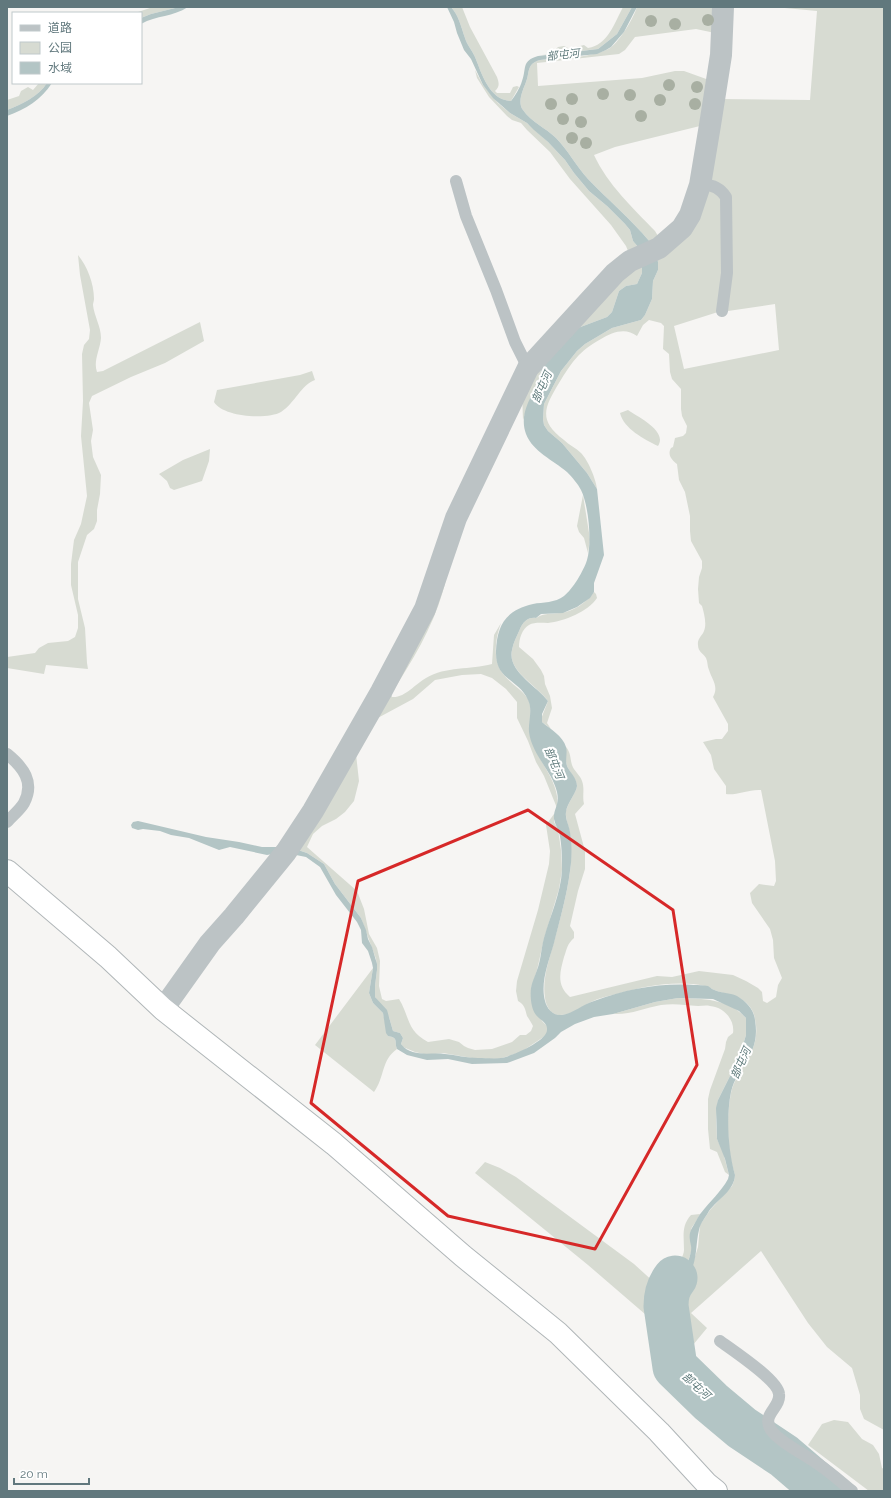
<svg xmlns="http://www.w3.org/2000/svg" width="891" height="1498" font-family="Raleway,'Noto Sans SC',sans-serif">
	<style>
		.green { fill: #d7dbd2 }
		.water { fill: #b3c5c5 }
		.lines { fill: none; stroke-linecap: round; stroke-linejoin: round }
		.river { stroke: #b3c5c5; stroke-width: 45 }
		.highway-casing { stroke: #b0b6b8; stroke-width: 24 }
		.lane { stroke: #bcc3c5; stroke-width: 12 }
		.street { stroke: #bcc3c5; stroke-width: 22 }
		.highway { stroke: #fff; stroke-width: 22 }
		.tree { fill: #a8afa2 }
		.marked { fill: none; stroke: #d62828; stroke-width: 3; stroke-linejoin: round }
		.labels { text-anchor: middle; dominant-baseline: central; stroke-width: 4; stroke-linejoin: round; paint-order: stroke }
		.water-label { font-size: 11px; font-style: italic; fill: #5c7879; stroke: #fff }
	</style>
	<rect width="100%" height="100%" fill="#f6f5f3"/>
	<path class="green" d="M153,7H179L151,14L141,18V13H135Z
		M451,7H462L470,27L497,77C499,83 500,86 495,91L497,93H510L513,87L517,86L519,87L511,101C489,100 482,74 475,57C472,50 467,45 465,38C461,27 459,16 451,7Z
		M623,7H632L617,34L598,49L542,55L552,53L558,47L564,46L568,48H572L584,45L588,48C608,45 615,22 623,7Z
		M637,7H718L715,33L696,29L635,37L625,50L619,54L537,63L538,86L642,78L675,71H684L709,80L704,125L615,147L594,155C608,185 632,207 655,231L658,236L650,242C631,219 608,200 588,179C576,166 568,150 556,138C546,128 531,122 523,110C517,102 523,90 526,82C530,73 526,64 540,60C559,58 593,58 610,48C620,41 633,19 637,7Z
		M774,7H884V1430L864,1419L860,1409V1395L852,1368L827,1347L808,1323L761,1251L691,1313L707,1328L688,1351L674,1340L668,1312V1296L674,1282L680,1277L686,1275L691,1269L698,1247L700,1225L710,1210L732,1186L734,1181L735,1175C727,1150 726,1118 731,1093C737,1067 759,1055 756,1025C755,1021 755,1016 753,1012C746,997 732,996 717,991C713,990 710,987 705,986C676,980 645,986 617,994C608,996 599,998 591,1002C582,1006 572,1015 561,1015C551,1016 546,1006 545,998C542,979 549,960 554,942C560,919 567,895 570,871C572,859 571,845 570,834C569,826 565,819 566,811C568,803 576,792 577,787C577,779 570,773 567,766C565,761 566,752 566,747C571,753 570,758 572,765C574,771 580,775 582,781C585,789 582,796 584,804L575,814L585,851V869L578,891L570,926L574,932V938C567,944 567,949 564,957C560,972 556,985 570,997L657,976L672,977L699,971L733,975L746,981L758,988L762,992L763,1001L767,1003L776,997L778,985L782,978L774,958L773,940L770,929L752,903L750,893L759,884L774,886L776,881L775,861L761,790C749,789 735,796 726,794V786L714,769L711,755L703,742L716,739H722L728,731V724L713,697C719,686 712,680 709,670C707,666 708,662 706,658C703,653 698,652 698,645C697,639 702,636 704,631C707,624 704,613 702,606L699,603L698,589L699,577L702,568V561L691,541L690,531V516L685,492L679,480L677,464C672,460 667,455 671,448L673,447L675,438L683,436L686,433L687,426L682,416L681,409V389L672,379L670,372L669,354L663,349L664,326L661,323L649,320L643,325L637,336C626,327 612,332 601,339C579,351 572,362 559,383C544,408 538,420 564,440C569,445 576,448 581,453C588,460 596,479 597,489L587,473L562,443L548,431L544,425L543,419L544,404L561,371L577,351L585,344L612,328L641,320L645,315L652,299L653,281L658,270V262L656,254C671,247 686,231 693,216C697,207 698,197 702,189L705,187L719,193L723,197L724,205L725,222L723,274L717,306L718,312L674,326L684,369L779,350L775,304L728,311V303L730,274L729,197C721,185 713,187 704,180L720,99L810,100L817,11Z
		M475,70L483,85L498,103L510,113L527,123L548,142L565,160L574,173L589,191L607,206L625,224L630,230L633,241L639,248L628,251L626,246L611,225L570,179L550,152L527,130L521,123L512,120L507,116L489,97L477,78Z
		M39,83H47C38,97 22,104 7,110V100L19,96L21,91L28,87L33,90Z
		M78,255C87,266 94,283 94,299C94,301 93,303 93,305C94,316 101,326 101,338C100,350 93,361 97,372L103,371L200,322L204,341L165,363L131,377L92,396L89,403L93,430L91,441L93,457L101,475L100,494L97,510V521L94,529L87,535L78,562V599L85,628L87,663L88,669L46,665L44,674L7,668V657L35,653L39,648L48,643L68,641L75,637L78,628V615L71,585V564L74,540L81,524L87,496L81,436L83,401L82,354L84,345L89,339L90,330L80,275Z
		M644,261L642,267V273L637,284L626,286L619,291L612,312L607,317L570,331L548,354L542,362L543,370L532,393L523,420L522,392L527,380L537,363L561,336L595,302L619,275Z
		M312,371L315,380C302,384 294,404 281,412C267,420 223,417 214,402L217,390L300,375Z
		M628,410C638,417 668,431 658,446C644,439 624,429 620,413Z
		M210,449L209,461L202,481L174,490L170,488L167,481L159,474L183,460Z
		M583,495L590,539L588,553L584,538L579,532L577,526Z
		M445,579C446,584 444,586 443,591C432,629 412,661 391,694L392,697C405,698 415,684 426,678C446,666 470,670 492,664L494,635L501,623C495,639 492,660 504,675C511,684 522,689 528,699C534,711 527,726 531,738C538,763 561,782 557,808L544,776L536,762L528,741L517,718V702L506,689L492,678L481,674L462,675L435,680L413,699L374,720L356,754L359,781L354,801L345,812L336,819L322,826L313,834L307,847L357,891L364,909L369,934L377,948L380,961L379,986L382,999L386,1001L399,999C410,1017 406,1030 428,1042L449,1039L459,1042L464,1046L468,1048L475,1050L492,1049L512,1042L520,1035H526L531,1031L533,1026C531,1022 529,1019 527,1016C525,1009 525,1005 518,1001L516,991L517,981L538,910L549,864L550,851L546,825L554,814V822L558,829L561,850L562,870L559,889L544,939L537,970L531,989L542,1021L547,1026L548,1031L545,1036L521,1052L502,1058L493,1059L472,1058L443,1053L428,1055L415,1052L403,1047L401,1044L403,1038L400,1033L393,1031L389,1017L375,997V986L377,970L376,959L361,918L335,884L324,864L307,853L295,849Z
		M594,592L596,594L597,598C588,612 564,621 548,623C542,623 534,622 529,625C522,629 519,639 519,647L533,659L541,670L544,676L545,684L550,696L552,708L547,723L551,729L542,722L541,719L548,701C537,685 507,671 512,650C513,643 517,636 520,629C523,622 528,617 536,618C543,613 552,614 560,613C573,612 587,602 594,592Z
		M373,968L369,993L373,1003L383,1013L388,1036C399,1038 394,1041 397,1049C381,1060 385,1077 374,1092L315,1045Z
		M678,998C703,999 728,998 746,1018V1035L743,1045L740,1056L718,1100L716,1119L717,1139L723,1152L729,1175L725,1172L717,1152L710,1149L708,1129V1099L710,1090L725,1049L726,1042L728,1037L733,1033C735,1020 724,1007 710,1006C706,1005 702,1006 698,1006C685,1005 674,1003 661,1005C645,1008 630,1015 613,1014L655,1002Z
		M485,1162L500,1168L516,1177L634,1264L656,1284L660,1285C667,1279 684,1260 684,1250C684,1237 681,1226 691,1215L700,1214C698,1219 695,1223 692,1227C689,1234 692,1242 692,1249C691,1253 689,1259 687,1263C684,1271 677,1272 672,1278C656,1294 664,1314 667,1333L588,1265L475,1173Z
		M834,1420L848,1422L862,1439L873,1445L879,1454L882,1468L884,1469V1491H869L808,1445L822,1424Z"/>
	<path class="water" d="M179,7H188C173,17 157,15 141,24V18L151,14Z
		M447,7H451C459,16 461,27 465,38C467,45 472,50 475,57C482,74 489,100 511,101C515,96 520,88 522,81C527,68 521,61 538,56L598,49L617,34L632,7H637L624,32L611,47L606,50L597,54L540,60C526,64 530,73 526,82C523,90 517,102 523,110C531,122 546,128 556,138C568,150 576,166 588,179C608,200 631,219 650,242L639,248L633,241L630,230L625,224L607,206L589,191L574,173L565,160L548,142L534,130L527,123L510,113L493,98L483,85L471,59L464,50L457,33L454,22Z
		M47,83H52C41,100 26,109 7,116V110C22,104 38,97 47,83Z
		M656,254L658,262V270L653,281L652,299L645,315L641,320L612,328L585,344L577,351L561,371L544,404L543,419L544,425L548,431L562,443L587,473L597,489L604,555L594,583V592L590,598L577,607L563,613L541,614L536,618C528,617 523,622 520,629C517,636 513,643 512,650C507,671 537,686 548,701L542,714V722C550,729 563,736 566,747C568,754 564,761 568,768C571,773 577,779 577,786C577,792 567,803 566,812C565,819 569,825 570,832C572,844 572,859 570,871C567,895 560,919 554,943C549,961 540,982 545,1001C547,1009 553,1016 562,1015C574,1013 583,1004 594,1001C627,989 659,983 694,985C698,985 703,985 708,986C711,988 713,990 717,991C723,993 731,993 737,996C747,1002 754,1010 755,1020C761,1055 738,1064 731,1092C726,1117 728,1150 735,1175C734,1191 718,1199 709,1211C706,1217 700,1223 699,1230C696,1242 697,1254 693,1266C689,1276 684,1273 677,1279C660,1293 671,1321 674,1340L667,1333C664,1313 656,1295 671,1278C677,1272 684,1272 687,1264C689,1259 692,1251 691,1246C690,1240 688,1235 692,1228C694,1225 699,1215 701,1213C710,1201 721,1192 728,1179L729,1175L725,1159L717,1139L716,1108L718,1100L740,1056L743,1045L746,1035V1018L739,1011L713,999L678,998L655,1002L613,1014L594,1017L575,1024L561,1032L555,1038L534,1053L507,1063L472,1064L448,1059L427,1060L407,1055L397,1049C394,1041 399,1038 388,1036L386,1033L383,1013L373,1003L369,993L373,968L372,963L368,951L362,943L361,930L357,922L336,895L320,867L306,857L291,854L295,849L307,853L324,864L335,884L361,918L366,930L368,939L372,947L377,964V970L375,986V997L387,1010L393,1031L400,1033L403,1038L401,1044C412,1058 430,1052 445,1054C456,1055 467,1058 478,1058C485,1058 494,1059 501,1058C512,1056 547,1041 547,1030C548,1023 540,1020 536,1015C531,1009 530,996 531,988C532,982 535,976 537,970C541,960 541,949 544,938C550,916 561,893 562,870C562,858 562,844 559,832C557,827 555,824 554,819C553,809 560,805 557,792C552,771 532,755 529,732C528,722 533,710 528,700C518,678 495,681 496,651C497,625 506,610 533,604C543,602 555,603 564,596C573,589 584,570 587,560C592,544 589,506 581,490C578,484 572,477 567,472C553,460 533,452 526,434C516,407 543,387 542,362L570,331L607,317L612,312L619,291L626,286L637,284L642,273V267Z
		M138,821L206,837L239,842L262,847H282L278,853L267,855L230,847L219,850L189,838L171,835L160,831L143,829L138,830L132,828L131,825L133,822Z"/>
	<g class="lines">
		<path class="river" d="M675,1278C668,1287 666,1295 666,1306L675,1367L711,1402L742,1428L784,1456L825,1491"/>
		<g class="highway-casing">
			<path id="highway" d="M7,871L108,957L163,1009L334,1144L463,1256L558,1333L659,1432L706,1483L716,1491"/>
		</g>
		<path class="lane" d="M456,181L466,216L496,290L515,342L528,368
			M700,185C711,184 720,188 726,197L727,273L722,311
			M7,754C23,767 35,782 24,803C20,810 12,816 7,822
			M720,1341C732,1350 778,1380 779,1394C781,1408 761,1414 771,1430C779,1442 806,1455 818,1464C830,1472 841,1482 852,1491"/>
		<path class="street" d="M163,1009L210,943L234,916L286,852L313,811L381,692L425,609L456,518L528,368L615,273L630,261L659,248L682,228L690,215L700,185L710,125L721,55L723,7"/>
		<use href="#highway" class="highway"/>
	</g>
	<g class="tree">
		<circle cx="708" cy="20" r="6"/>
		<circle cx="651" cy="21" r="6"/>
		<circle cx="675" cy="24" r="6"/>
		<circle cx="669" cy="85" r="6"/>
		<circle cx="697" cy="87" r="6"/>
		<circle cx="603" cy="94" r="6"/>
		<circle cx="630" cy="95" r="6"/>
		<circle cx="572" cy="99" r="6"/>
		<circle cx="660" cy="100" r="6"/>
		<circle cx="551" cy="104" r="6"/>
		<circle cx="695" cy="104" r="6"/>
		<circle cx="641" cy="116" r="6"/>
		<circle cx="563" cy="119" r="6"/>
		<circle cx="581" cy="122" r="6"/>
		<circle cx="572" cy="138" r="6"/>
		<circle cx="586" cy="143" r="6"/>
	</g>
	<path class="marked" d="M528,810L673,910L697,1065L595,1249L448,1216L311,1103L358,881Z"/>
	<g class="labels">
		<g class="water-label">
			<text transform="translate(563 55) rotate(-6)">部屯河</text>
			<text transform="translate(542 387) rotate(-66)">部屯河</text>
			<text transform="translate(554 763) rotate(68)">部屯河</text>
			<text transform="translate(741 1063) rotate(-66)">部屯河</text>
			<text transform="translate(696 1386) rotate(42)">部屯河</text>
		</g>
	</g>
	<rect width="891" height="1498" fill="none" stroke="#61787d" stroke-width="16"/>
	<rect x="12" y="12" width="130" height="72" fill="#ffffff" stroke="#c0c9cb"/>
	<rect x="20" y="25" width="20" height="6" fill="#bcc3c5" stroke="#c0c9cb"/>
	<text x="48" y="32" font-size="12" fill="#61787d">道路</text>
	<rect x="20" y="42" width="20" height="12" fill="#d7dbd2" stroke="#c0c9cb"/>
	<text x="48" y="52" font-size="12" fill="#61787d">公园</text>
	<rect x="20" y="62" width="20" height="12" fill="#b3c5c5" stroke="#c0c9cb"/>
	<text x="48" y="72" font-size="12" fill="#61787d">水域</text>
	<path d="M14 1478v6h75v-6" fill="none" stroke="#61787d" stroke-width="2"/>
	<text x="20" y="1478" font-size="12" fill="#61787d" stroke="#ffffff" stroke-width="3" paint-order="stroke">20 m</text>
</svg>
